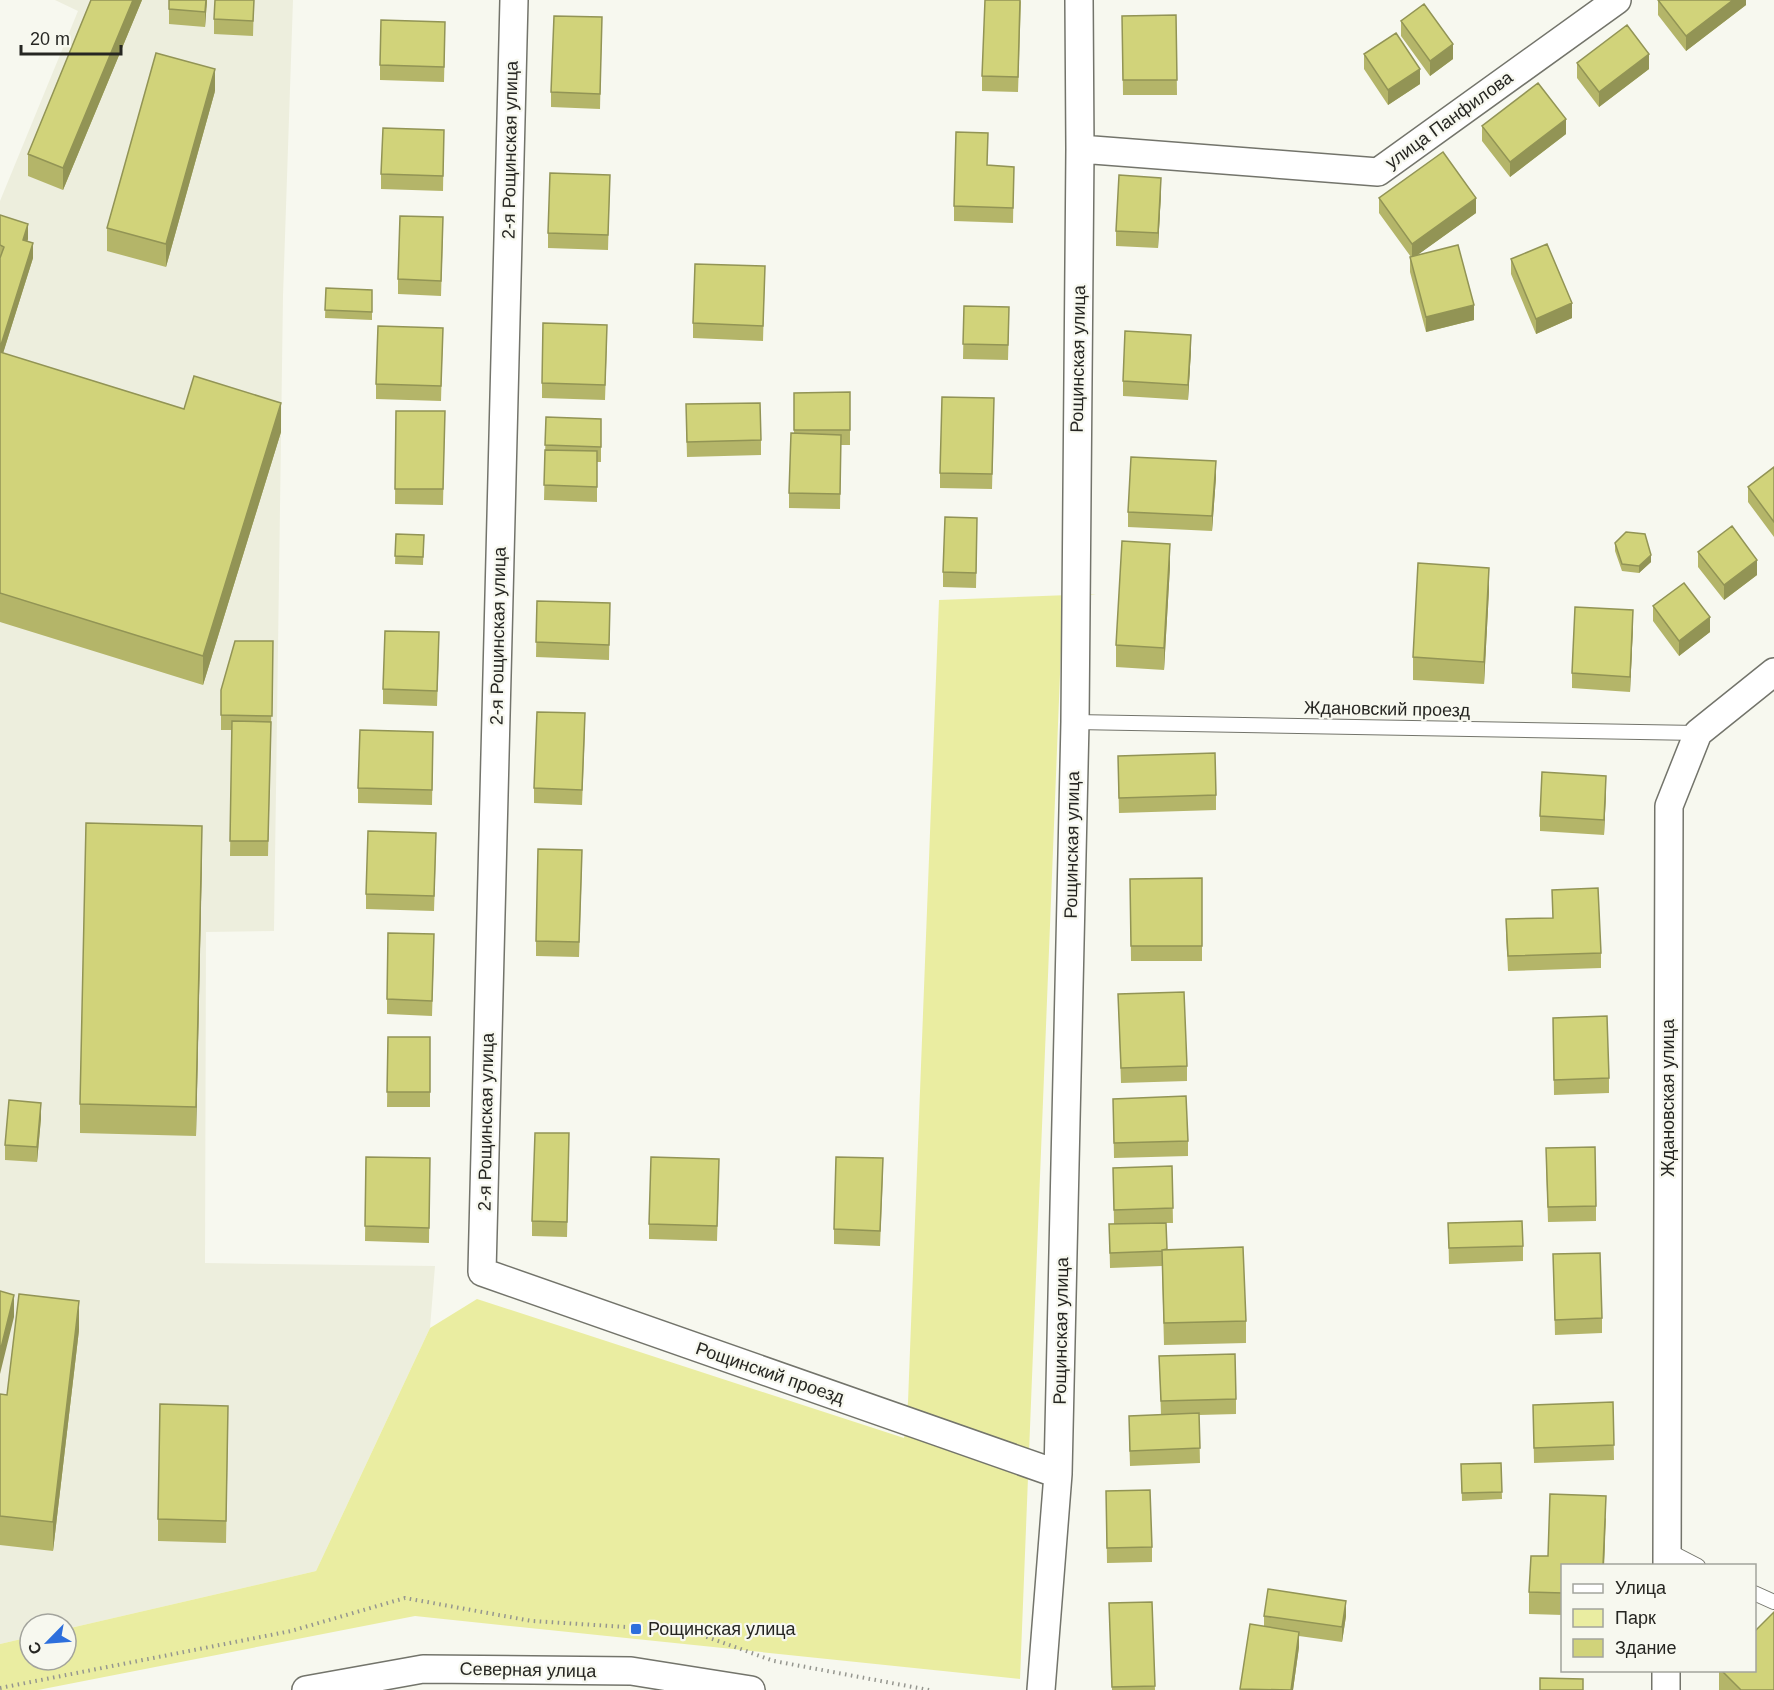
<svg xmlns="http://www.w3.org/2000/svg" width="1774" height="1690" font-family="Arial,sans-serif">
	<style>
		.built { fill: #edeedd }
		.green { fill: #eaeda1 }
		.lines { fill: none; stroke-linecap: round; stroke-linejoin: round }
		.service-casing { stroke: #73746b; stroke-width: 16 }
		.minor-casing { stroke: #73746b; stroke-width: 30 }
		.path { stroke: #95968f; stroke-width: 4; stroke-dasharray: 1.5 4.5; stroke-linecap: butt }
		.service { stroke: #fff; stroke-width: 14 }
		.minor { stroke: #fff; stroke-width: 27 }
		.wall { fill: #b4b569 }
		.shaded-wall { fill: #929455 }
		.building { fill: #d1d37a; stroke: #929455; stroke-width: 1.5 }
		.poi-dot { fill: #2d6fdc; stroke: #f7f8ef; stroke-width: 2 }
		.labels { text-anchor: middle; dominant-baseline: central; stroke-width: 4.5; stroke-linejoin: round; paint-order: stroke }
		.street-label { font-size: 18px; fill: #262622; stroke: #f7f8ef }
		.poi-label { font-size: 18px; fill: #262622; stroke: #f7f8ef; text-anchor: start }
	</style>
	<rect width="100%" height="100%" fill="#f7f8ef"/>
	<path class="built" d="M55,0H293L283,296L274,931L206,932L205,1263L435,1266L430,1328L316,1571L66,1629V1624H30V1637L0,1644V201L78,11Z"/>
	<path class="green" d="M1096,594L1063,599L1020,1679L415,1616L38,1690H0V1644L30,1637V1660H66V1629L316,1571L430,1328L477,1299L904,1438L908,1402L939,600Z"/>
	<g class="lines">
		<g class="service-casing">
			<path id="service" d="M1075,722L1698,733
				M1667,1550L1698,1566
				M1754,1593L1774,1602"/>
		</g>
		<g class="minor-casing">
			<path id="minor" d="M514,0L482,1272L1058,1474
				M1080,149L1378,172L1617,0
				M1667,1566L1669,806L1698,733L1774,672
				M306,1690L423,1669L631,1671L751,1690
				M1041,1690L1058,1474L1075,722L1080,149L1079,0
				M1666,1690V1670"/>
		</g>
		<path class="path" d="M0,1688L291,1631L405,1598L532,1621L690,1631L774,1661L929,1690"/>
		<use href="#service" class="service"/>
		<use href="#minor" class="minor"/>
	</g>
	<path class="wall" d="M91,0H142L63,190L28,176V154Z
		M169,0H207L205,27L169,24Z
		M254,0L253,36L214,34V19Z
		M1021,0L1018,92L982,91V76Z
		M1658,0H1746V5L1686,51L1658,15Z
		M1176,15L1177,95H1123L1122,16Z
		M602,17L600,109L551,107V92Z
		M1401,21L1453,59L1430,76L1401,36Z
		M445,38L444,82L380,80V65Z
		M1364,54L1420,84L1388,105L1364,69Z
		M1577,63L1649,69L1599,107L1577,78Z
		M215,91L166,267L107,251V228Z
		M1482,126L1566,134L1510,177L1482,141Z
		M444,130L443,191L381,189V174Z
		M987,165L1014,167L1013,223L954,221V206Z
		M610,175L608,250L548,248V233Z
		M1161,193L1158,248L1116,246V231Z
		M1379,198L1476,213L1417,255L1474,320L1426,332L1410,272V257H1411L1379,213Z
		M0,215L28,239L27,241L33,258L3,353L184,409L281,432L203,685L0,622V624Z
		M443,232L441,296L398,294V279Z
		M1511,259L1572,318L1536,334L1511,274Z
		M765,266L763,341L693,338V323Z
		M326,288L372,290V320L325,318Z
		M964,306L1009,322L1008,360L963,359Z
		M443,328L441,401L376,399V384Z
		M607,340L605,400L542,398V383Z
		M1191,350L1188,400L1123,396V381Z
		M850,392V445H841L840,509L789,508V493L794,434V393Z
		M396,411H445L443,505L395,504Z
		M994,413L992,489L940,488V473Z
		M546,417L601,419V462H597V502L544,500Z
		M686,419L761,440V455L687,457Z
		M1774,467V537L1748,502V487Z
		M1216,477L1212,531L1128,527V512Z
		M977,533L976,588L943,587V572Z
		M396,534L424,535L423,565L395,564Z
		M1615,543L1651,562L1639,573L1622,571L1615,551Z
		M1698,552L1757,575L1724,600L1698,567Z
		M1170,566L1164,670L1116,667V645Z
		M1489,590L1484,684L1413,680V657Z
		M537,601L610,603L609,660L536,657Z
		M1653,606L1710,632L1679,656L1653,621Z
		M1633,625L1630,692L1572,688V673Z
		M273,641L268,856H230L232,730H221V690Z
		M439,647L437,706L383,704V689Z
		M585,728L582,805L534,803V788Z
		M433,747L432,805L358,803V788Z
		M1118,771L1216,795V810L1119,813Z
		M1606,791L1604,835L1540,831V816Z
		M436,848L434,911L366,909V894Z
		M202,855L196,1136L80,1133V1104Z
		M582,865L579,957L536,956V941Z
		M1202,878V961H1131L1130,879Z
		M1552,890L1601,953V968L1508,971L1506,934L1553,918Z
		M434,949L432,1016L387,1014V999Z
		M1118,994L1187,1066V1081L1121,1083Z
		M1553,1018L1609,1078V1093L1554,1095Z
		M388,1037H430V1107H387Z
		M1113,1099L1188,1141V1156L1114,1158Z
		M41,1118L37,1162L5,1160V1145Z
		M569,1148L567,1237L532,1236V1221Z
		M366,1157L430,1158L429,1243L365,1241Z
		M1546,1163L1596,1206V1221L1548,1222Z
		M1172,1166L1173,1223H1166L1167,1249L1246,1321V1343L1164,1345L1162,1266L1110,1268L1109,1224H1114L1113,1168Z
		M883,1173L880,1246L834,1244V1229Z
		M719,1174L717,1241L649,1239V1224Z
		M1448,1223L1523,1246V1261L1449,1264Z
		M1553,1254L1602,1318V1333L1555,1335Z
		M79,1330L53,1551L0,1545V1394L7,1395Z
		M1159,1356L1236,1399V1414L1199,1415L1200,1463L1130,1466L1129,1431L1161,1415Z
		M1613,1402L1614,1460L1534,1463L1533,1405Z
		M228,1428L226,1543L158,1541V1519Z
		M1501,1463L1502,1499L1462,1501L1461,1464Z
		M1106,1491L1152,1547V1562L1107,1563Z
		M1606,1518L1604,1566H1563V1615L1529,1614V1592L1548,1556Z
		M1152,1602L1155,1690H1112L1109,1603Z
		M1264,1616H1346L1342,1642L1299,1636V1647L1293,1690H1240L1250,1624L1264,1626Z
		M1719,1671H1755L1774,1690H1719Z"/>
	<path class="shaded-wall" d="M133,0H142L63,190V168Z
		M206,0H207L205,27V12Z
		M1733,0H1746V5L1686,51V36Z
		M1453,44V59L1430,76V61Z
		M1649,54V69L1599,107V92Z
		M215,69V91L166,267V244Z
		M1420,69V84L1388,105V90Z
		M1566,119V134L1510,177V162Z
		M1161,178V193L1158,248V233Z
		M1476,198V213L1412,259V244Z
		M28,224V239L23,255V240Z
		M33,243V258L0,363V348Z
		M1572,303V318L1536,334V319Z
		M1474,305V320L1426,332V317Z
		M1191,335V350L1188,400V385Z
		M281,403V432L203,685V656Z
		M1216,461V477L1212,531V516Z
		M1170,544V566L1164,670V648Z
		M1651,555V562L1639,573V566Z
		M1757,560V575L1724,600V585Z
		M1489,568V590L1484,684V662Z
		M1633,610V625L1630,692V677Z
		M1710,617V632L1679,656V641Z
		M1606,776V791L1604,835V820Z
		M202,826V855L196,1136V1107Z
		M41,1103V1118L37,1162V1147Z
		M14,1295V1317L0,1374V1352Z
		M79,1301V1330L53,1551V1522Z
		M1606,1496L1604,1566H1603Z
		M1346,1601V1616L1342,1642V1627Z
		M1299,1632V1647L1293,1690H1291Z"/>
	<path class="building" d="M91,0H133L63,168L28,154Z
		M169,0H206L205,12L169,9Z
		M215,0H254L253,21L214,19Z
		M985,0H1020L1018,77L982,76Z
		M1658,0H1733L1686,36Z
		M1424,4L1453,44L1430,61L1401,21Z
		M1176,15L1177,80H1123L1122,16Z
		M554,16L602,17L600,94L551,92Z
		M381,20L445,22L444,67L380,65Z
		M1627,25L1649,54L1599,92L1577,63Z
		M1396,33L1420,69L1388,90L1364,54Z
		M156,53L215,69L166,244L107,228Z
		M1538,83L1566,119L1510,162L1482,126Z
		M383,128L444,130L443,176L381,174Z
		M956,132L988,133L987,165L1014,167L1013,208L954,206Z
		M1443,152L1476,198L1412,244L1379,198Z
		M550,173L610,175L608,235L548,233Z
		M1119,175L1161,178L1158,233L1116,231Z
		M0,215L28,224L23,240L33,243L0,348V258L4,247L0,245Z
		M400,216L443,217L441,281L398,279Z
		M1547,244L1572,303L1536,319L1511,259Z
		M1458,245L1474,305L1426,317L1410,257Z
		M695,264L765,266L763,326L693,323Z
		M326,288L372,290V312L325,310Z
		M964,306L1009,307L1008,345L963,344Z
		M543,323L607,325L605,385L542,383Z
		M378,326L443,328L441,386L376,384Z
		M1125,331L1191,335L1188,385L1123,381Z
		M0,352L184,409L194,376L281,403L203,656L0,593V594Z
		M850,392V430H794V393Z
		M942,397L994,398L992,474L940,473Z
		M760,403L761,440L687,442L686,404Z
		M396,411H445L443,489H395Z
		M546,417L601,419V447L545,445Z
		M791,433L841,435L840,494L789,493Z
		M545,450L597,451V487L544,485Z
		M1131,457L1216,461L1212,516L1128,512Z
		M1774,467V522L1748,487Z
		M945,517L977,518L976,573L943,572Z
		M1732,526L1757,560L1724,585L1698,552Z
		M1626,532L1645,534L1651,555L1639,566L1622,564L1615,543Z
		M396,534L424,535L423,557L395,556Z
		M1122,541L1170,544L1164,648L1116,645Z
		M1418,563L1489,568L1484,662L1413,657Z
		M1684,583L1710,617L1679,641L1653,606Z
		M537,601L610,603L609,645L536,642Z
		M1575,607L1633,610L1630,677L1572,673Z
		M385,631L439,632L437,691L383,689Z
		M235,641H273L272,716L221,715V690Z
		M537,712L585,713L582,790L534,788Z
		M232,721L271,722L268,841H230Z
		M360,730L433,732L432,790L358,788Z
		M1215,753L1216,795L1119,798L1118,756Z
		M1542,772L1606,776L1604,820L1540,816Z
		M86,823L202,826L196,1107L80,1104Z
		M368,831L436,833L434,896L366,894Z
		M538,849L582,850L579,942L536,941Z
		M1202,878V946H1131L1130,879Z
		M1598,888L1601,953L1508,956L1506,919L1553,918L1552,890Z
		M388,933L434,934L432,1001L387,999Z
		M1184,992L1187,1066L1121,1068L1118,994Z
		M1607,1016L1609,1078L1554,1080L1553,1018Z
		M388,1037H430V1092H387Z
		M1186,1096L1188,1141L1114,1143L1113,1099Z
		M9,1100L41,1103L37,1147L5,1145Z
		M535,1133H569L567,1222L532,1221Z
		M1595,1147L1596,1206L1548,1207L1546,1148Z
		M366,1157L430,1158L429,1228L365,1226Z
		M651,1157L719,1159L717,1226L649,1224Z
		M836,1157L883,1158L880,1231L834,1229Z
		M1172,1166L1173,1208L1114,1210L1113,1168Z
		M1522,1221L1523,1246L1449,1248L1448,1223Z
		M1166,1223L1167,1249L1162,1250V1251L1110,1253L1109,1224Z
		M1243,1247L1246,1321L1164,1323L1162,1250Z
		M1600,1253L1602,1318L1555,1320L1553,1254Z
		M0,1291L14,1295L0,1352Z
		M19,1294L79,1301L53,1522L0,1516V1394L7,1395Z
		M1235,1354L1236,1399L1161,1401L1159,1356Z
		M1613,1402L1614,1445L1534,1448L1533,1405Z
		M160,1404L228,1406L226,1521L158,1519Z
		M1199,1413L1200,1448L1130,1451L1129,1416Z
		M1501,1463L1502,1492L1462,1493L1461,1464Z
		M1150,1490L1152,1547L1107,1548L1106,1491Z
		M1550,1494L1606,1496L1603,1566H1563V1593L1529,1592L1531,1556H1548Z
		M1268,1589L1346,1601L1342,1627L1264,1616Z
		M1152,1602L1155,1686L1112,1687L1109,1603Z
		M1774,1612V1690H1741L1722,1671H1755V1631Z
		M1250,1624L1299,1632L1291,1690L1240,1689Z
		M1540,1678L1583,1679V1690H1540Z"/>
	<rect class="poi-dot" x="630" y="1623" width="12" height="12" rx="3"/>
	<g class="labels">
		<g class="street-label">
			<text transform="translate(1449 120) rotate(-36)">улица Панфилова</text>
			<text transform="translate(510 150) rotate(-89)">2-я Рощинская улица</text>
			<text transform="translate(1078 359) rotate(-89)">Рощинская улица</text>
			<text transform="translate(498 636) rotate(-89)">2-я Рощинская улица</text>
			<text transform="translate(1387 709) rotate(1)">Ждановский проезд</text>
			<text transform="translate(1072 845) rotate(-89)">Рощинская улица</text>
			<text transform="translate(1668 1098) rotate(-90)">Ждановская улица</text>
			<text transform="translate(486 1122) rotate(-89)">2-я Рощинская улица</text>
			<text transform="translate(1061 1331) rotate(-89)">Рощинская улица</text>
			<text transform="translate(770 1373) rotate(19)">Рощинский проезд</text>
			<text transform="translate(528 1670) rotate(1)">Северная улица</text>
		</g>
		<g class="poi-label">
			<text x="648" y="1629">Рощинская улица</text>
		</g>
	</g>
	<rect x="1561" y="1564" width="195" height="108" fill="#f7f8ef" stroke="#a3a49d" stroke-width="1.5"/>
	<rect x="1573" y="1584" width="30" height="9" fill="#ffffff" stroke="#a3a49d" stroke-width="1.5"/>
	<text x="1615" y="1594" font-size="18" fill="#262622">Улица</text>
	<rect x="1573" y="1609" width="30" height="18" fill="#eaeda1" stroke="#a3a49d" stroke-width="1.5"/>
	<text x="1615" y="1624" font-size="18" fill="#262622">Парк</text>
	<rect x="1573" y="1639" width="30" height="18" fill="#d1d37a" stroke="#a3a49d" stroke-width="1.5"/>
	<text x="1615" y="1654" font-size="18" fill="#262622">Здание</text>
	<g transform="translate(48 1642) rotate(245)"><circle r="28" fill="#f7f8ef" stroke="#a3a49d" stroke-width="1.5"/>
	<path d="M0-4.5L10 22L0 15L-10 22Z" fill="#2d6fdc"/>
	<text y="-9" font-size="16" font-weight="bold" text-anchor="middle" fill="#262622">С</text>
	</g>
	<path d="M21 45v9h100v-9" fill="none" stroke="#262622" stroke-width="3"/>
	<text x="30" y="45" font-size="18" fill="#262622" stroke="#f7f8ef" stroke-width="4.5" paint-order="stroke">20 m</text>
</svg>
